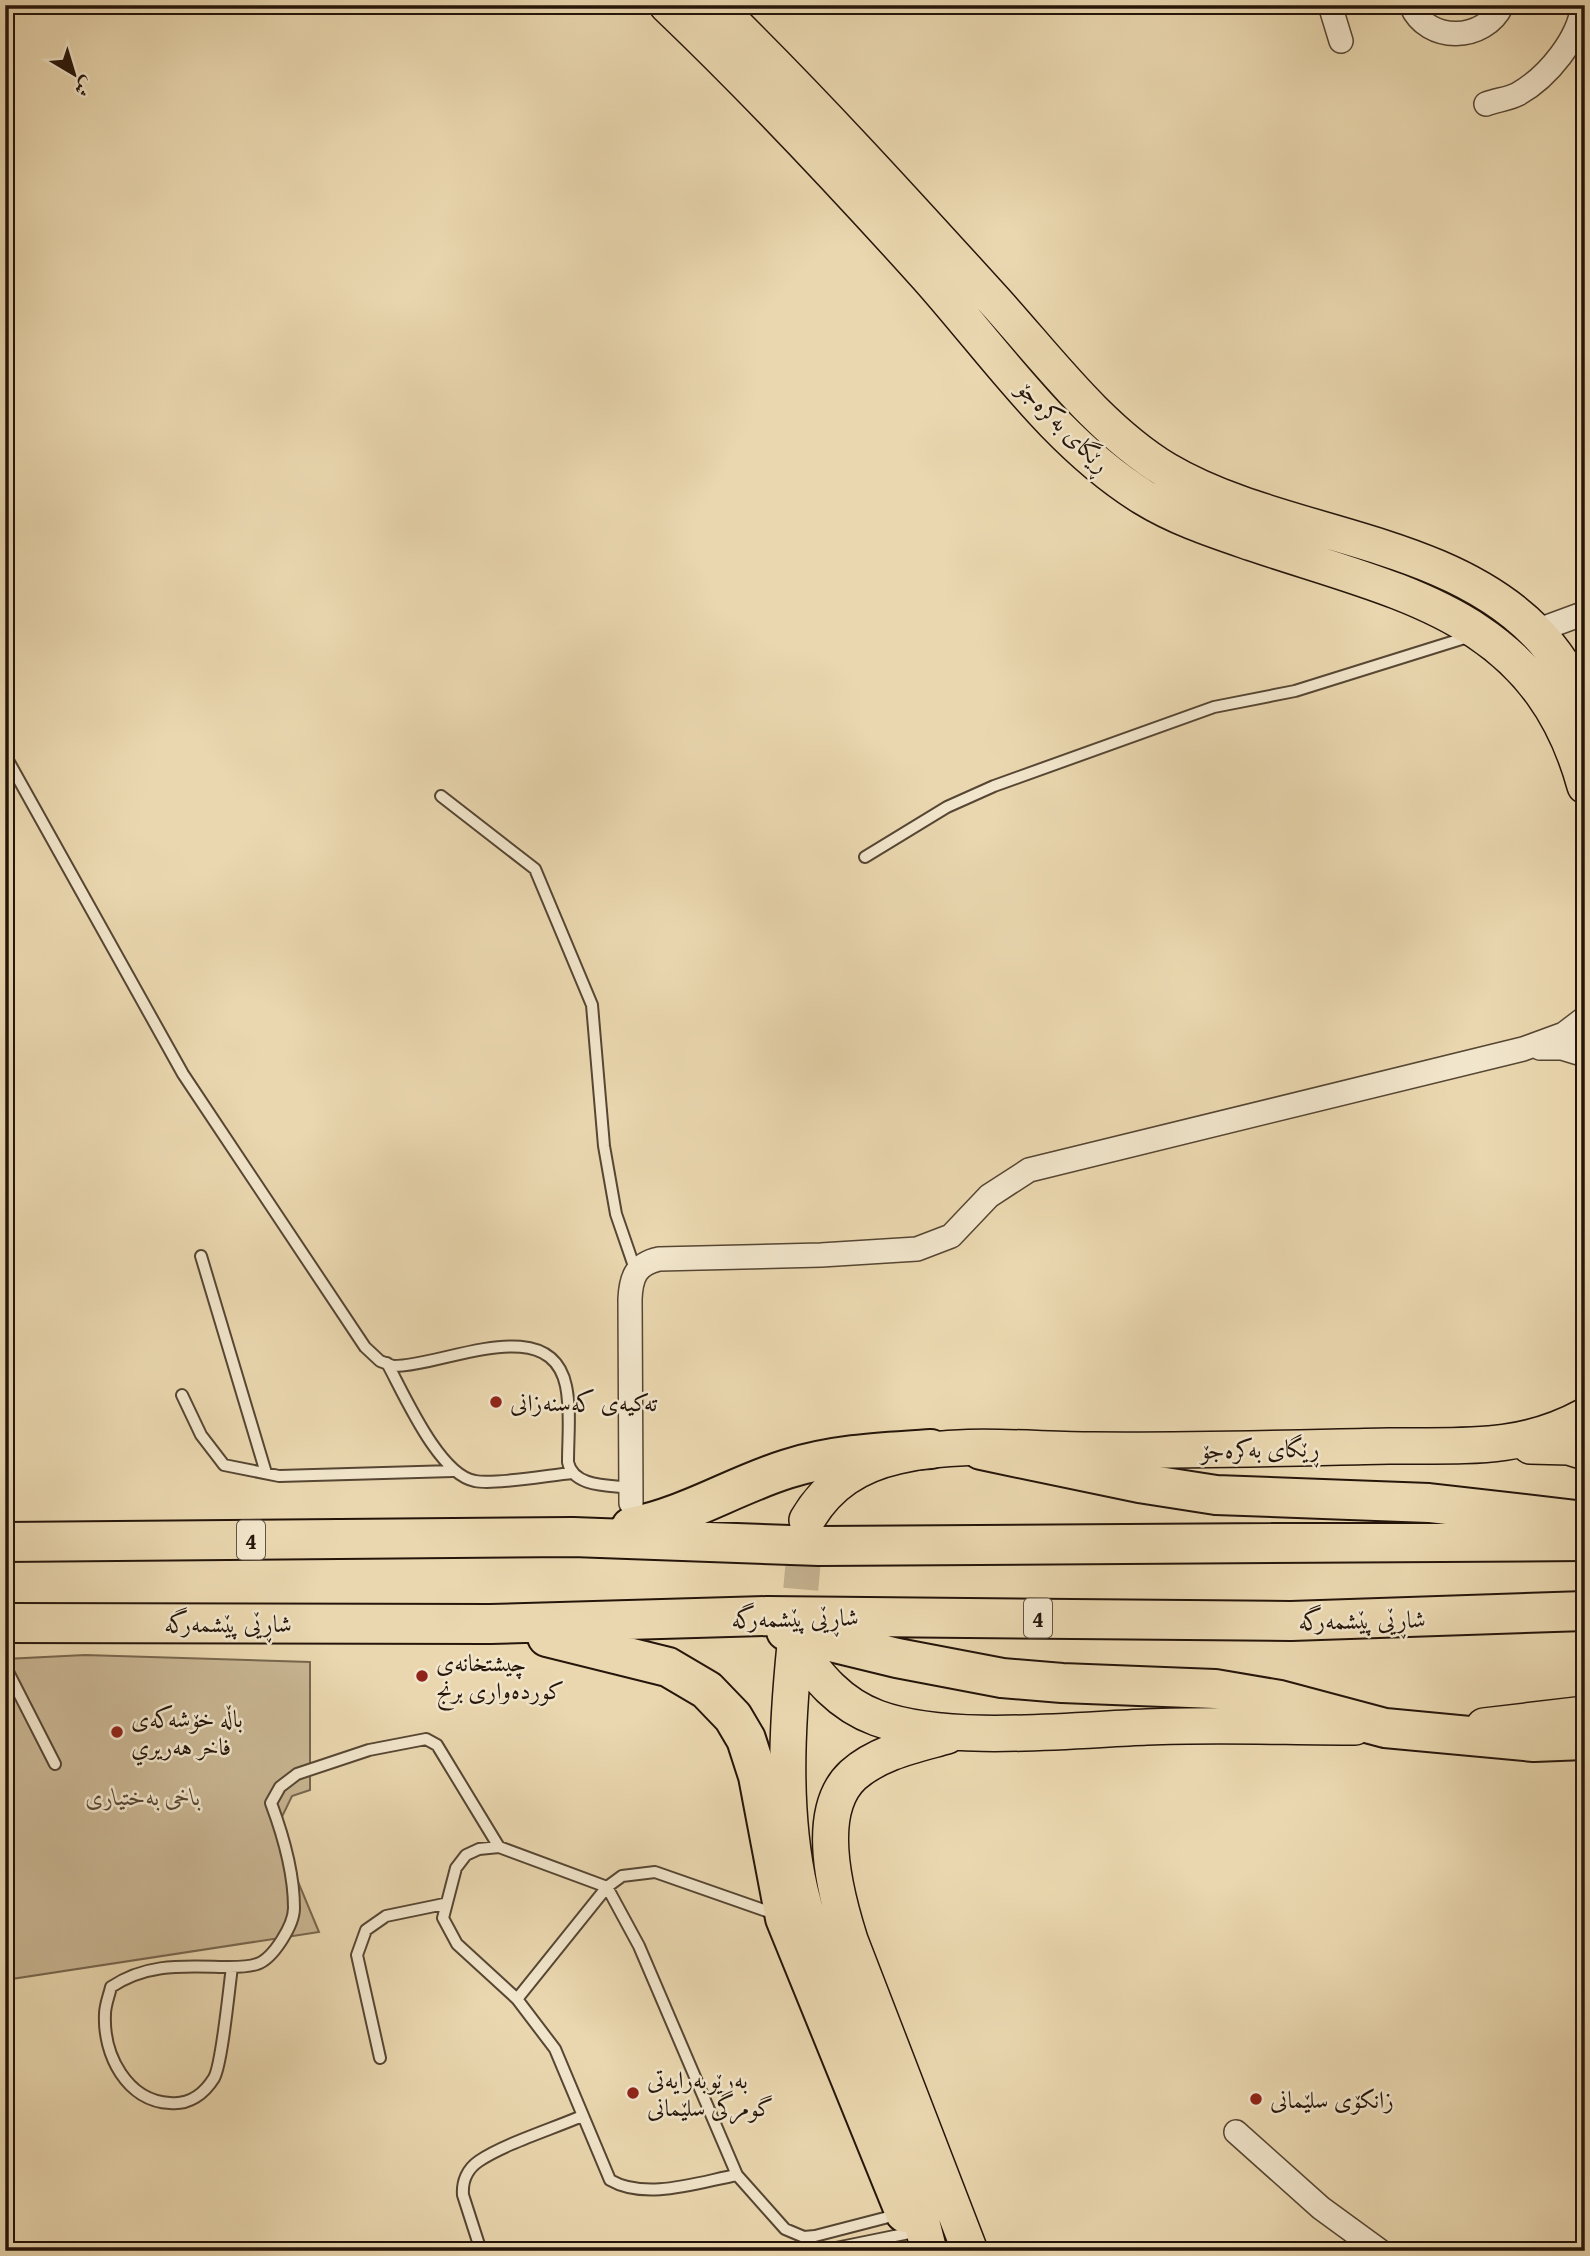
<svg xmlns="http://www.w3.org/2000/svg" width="1590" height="2256" font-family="'Gentium Book Plus',Amiri,serif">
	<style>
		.green { fill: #c9b693; stroke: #77664e; stroke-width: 2 }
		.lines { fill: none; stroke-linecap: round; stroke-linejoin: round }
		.primary-tunnel { stroke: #c3b08e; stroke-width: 35; stroke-dasharray: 35 18; stroke-linecap: butt }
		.lane-casing { stroke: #564633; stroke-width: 14 }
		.street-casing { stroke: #564633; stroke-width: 26 }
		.primary-casing { stroke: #25150a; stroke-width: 38 }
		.highway-casing { stroke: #25150a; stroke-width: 42 }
		.lane { stroke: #f1e5cb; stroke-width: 10 }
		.street { stroke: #f1e5cb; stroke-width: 23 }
		.primary { stroke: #ead7af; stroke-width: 35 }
		.highway { stroke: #ead7af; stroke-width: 38 }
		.poi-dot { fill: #8f2418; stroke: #f1e5cb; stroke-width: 2.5 }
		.labels { text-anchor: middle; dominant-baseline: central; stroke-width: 5; stroke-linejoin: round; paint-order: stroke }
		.shield { fill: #f1e5cb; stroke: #625344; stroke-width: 2 }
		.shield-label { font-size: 23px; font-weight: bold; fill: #25150a }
		.street-label { font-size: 24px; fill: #25150a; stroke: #f1e5cb }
		.poi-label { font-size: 24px; fill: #25150a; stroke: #f1e5cb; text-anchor: start }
		.park-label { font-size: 24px; font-style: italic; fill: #564533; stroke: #f1e5cb }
	</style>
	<rect width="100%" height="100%" fill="#ead7af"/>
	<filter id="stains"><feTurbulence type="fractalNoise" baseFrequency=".00286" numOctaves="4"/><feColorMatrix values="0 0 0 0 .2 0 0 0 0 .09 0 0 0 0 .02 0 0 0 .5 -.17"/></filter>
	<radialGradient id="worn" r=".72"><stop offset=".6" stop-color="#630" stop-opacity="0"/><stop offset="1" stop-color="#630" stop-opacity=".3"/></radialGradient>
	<path class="green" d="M85,1655L310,1662V1790L292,1796L276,1829L319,1932L5,1980V1659Z"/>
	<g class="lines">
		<path class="primary-tunnel" d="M796,1642L807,1520"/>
		<g class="lane-casing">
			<path id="lane" d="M5,755L183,1074L365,1347L380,1361L393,1366C442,1367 550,1310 566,1386C571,1410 568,1437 568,1462C573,1488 611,1485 632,1488
				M441,796L535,869L592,1005L604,1146L616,1214L636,1272
				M865,857L947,807L994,786L1214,707L1295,691L1471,636
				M201,1256L266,1473
				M387,1363C404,1394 439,1475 475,1481C494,1485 550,1475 572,1473
				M182,1395L201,1435L224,1465L279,1476L453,1471
				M5,1666L55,1764
				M232,1967C229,1988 222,2064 214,2078C204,2094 189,2105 170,2103C127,2101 103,2055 105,2014C105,2005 109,1996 111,1987C146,1964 179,1966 219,1967C231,1967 246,1968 257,1964C273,1959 294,1925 294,1908C294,1874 283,1835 271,1803L280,1787L297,1774L369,1750L426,1739L437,1745L499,1847
				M517,1999L607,1887L622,1876L655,1872L775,1914
				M380,2058L357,1955L366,1930L386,1916L444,1904
				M737,2175C699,2182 646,2201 610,2180L555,2049L517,1999L457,1944L443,1918L456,1868L466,1855L479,1849L499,1847L607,1887L639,1946L737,2175L785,2229L804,2237L815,2236L900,2214
				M481,2251L463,2195C462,2182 467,2169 479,2161C504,2144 552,2129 582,2116
				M821,2251L914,2232"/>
		</g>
		<g class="street-casing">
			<path id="street" d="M1330,5L1341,41
				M1411,5C1427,44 1485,42 1502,5
				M1486,104C1496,100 1509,99 1518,94C1548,77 1579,39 1583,5
				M1536,631L1585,613
				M1540,1048H1562L1585,1055
				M631,1503L630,1299C631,1277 636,1264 659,1259L821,1255L917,1249L951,1236L989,1196L1029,1170L1523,1049L1564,1034L1585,1018
				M1236,2132L1321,2208L1380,2251"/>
		</g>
		<g class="primary-casing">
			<path id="primary" d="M667,5C757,91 843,183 926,275C994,351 1056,443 1143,497C1177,518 1214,530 1252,543C1400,593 1538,614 1585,786
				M715,5C811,99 901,198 991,297C1045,356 1097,428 1166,470C1277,536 1443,536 1536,632C1556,652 1571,678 1585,702
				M1530,1446L1569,1447L1585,1452
				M807,1520C828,1484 858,1465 898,1456C960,1441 1030,1450 1093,1450C1192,1451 1291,1448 1389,1446C1461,1445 1519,1452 1585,1416
				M795,1645C818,1677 839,1704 877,1718C948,1744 1070,1730 1147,1727C1216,1724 1286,1727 1355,1727
				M795,1645C787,1725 782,1811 800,1890C817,1963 853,2030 881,2098C901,2148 917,2199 929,2251
				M1484,1726L1585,1714
				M947,1736C915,1745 879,1752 853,1775C813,1812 836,1896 850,1940L970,2251"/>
		</g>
		<g class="highway-casing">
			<path id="highway" d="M981,1450L1139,1483L1216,1495L1429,1503L1585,1521
				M631,1527C687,1516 733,1486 787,1469C833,1454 882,1452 931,1449
				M5,1542L573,1537L819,1546L1585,1541
				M5,1623L490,1624L767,1616L1291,1621L1585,1611
				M786,1631L897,1658L1002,1678L1062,1683L1215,1689L1280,1700L1385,1728L1534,1742L1585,1740
				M547,1637L668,1667L707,1690L733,1717L746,1739L758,1776L785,1918L905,2213"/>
		</g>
		<use href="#lane" class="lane"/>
		<use href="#street" class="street"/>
		<use href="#primary" class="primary"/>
		<use href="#highway" class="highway"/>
	</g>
	<g class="poi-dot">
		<circle cx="496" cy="1402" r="7"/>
		<circle cx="422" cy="1676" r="7"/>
		<circle cx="117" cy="1732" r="7"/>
		<circle cx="633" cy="2093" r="7"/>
		<circle cx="1256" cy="2099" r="7"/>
	</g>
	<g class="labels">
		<g class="shield">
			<rect x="237" y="1520.5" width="28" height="39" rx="5"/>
			<rect x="1024" y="1598.5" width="28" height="39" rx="5"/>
		</g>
		<g class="shield-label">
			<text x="251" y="1540">4</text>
			<text x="1038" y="1618">4</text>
		</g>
		<g class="street-label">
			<text transform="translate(1064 426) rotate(45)">ڕێگای بەکرەجۆ</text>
			<text transform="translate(1260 1449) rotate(-1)">ڕێگای بەکرەجۆ</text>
			<text transform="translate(795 1618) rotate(-1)">شاڕێی پێشمەرگە</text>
			<text transform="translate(1362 1620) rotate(-1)">شاڕێی پێشمەرگە</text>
			<text x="228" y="1623">شاڕێی پێشمەرگە</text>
		</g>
		<g class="poi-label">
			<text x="510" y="1402">تەکیەی کەسنەزانی</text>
			<text x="436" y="1662">چيشتخانەی<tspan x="436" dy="28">کوردەواری برنج</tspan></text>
			<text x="131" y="1718">باڵە خۆشەکەی<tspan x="131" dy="28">فاخر هەريري</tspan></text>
			<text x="647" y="2079">بەڕێوبەرایەتی<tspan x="647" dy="28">گومرگی سلێمانی</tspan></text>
			<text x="1270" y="2099">زانکۆی سلێمانی</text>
		</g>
		<g class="park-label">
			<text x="143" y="1796">باخی بەختیاری</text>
		</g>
	</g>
	<rect width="1590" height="2256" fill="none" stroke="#ead7af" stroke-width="28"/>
	<rect x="7" y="7" width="1576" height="2242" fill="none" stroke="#25150a" stroke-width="3.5"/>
	<rect x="14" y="14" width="1562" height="2228" fill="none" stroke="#25150a" stroke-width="2"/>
	<g transform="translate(74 74) rotate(142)" stroke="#f1e5cb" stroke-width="5" paint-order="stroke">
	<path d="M0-5L12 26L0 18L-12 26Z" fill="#25150a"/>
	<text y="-10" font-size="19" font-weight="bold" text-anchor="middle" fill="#25150a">ش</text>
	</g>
	<rect width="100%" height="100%" filter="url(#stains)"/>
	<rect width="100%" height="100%" fill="url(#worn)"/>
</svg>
